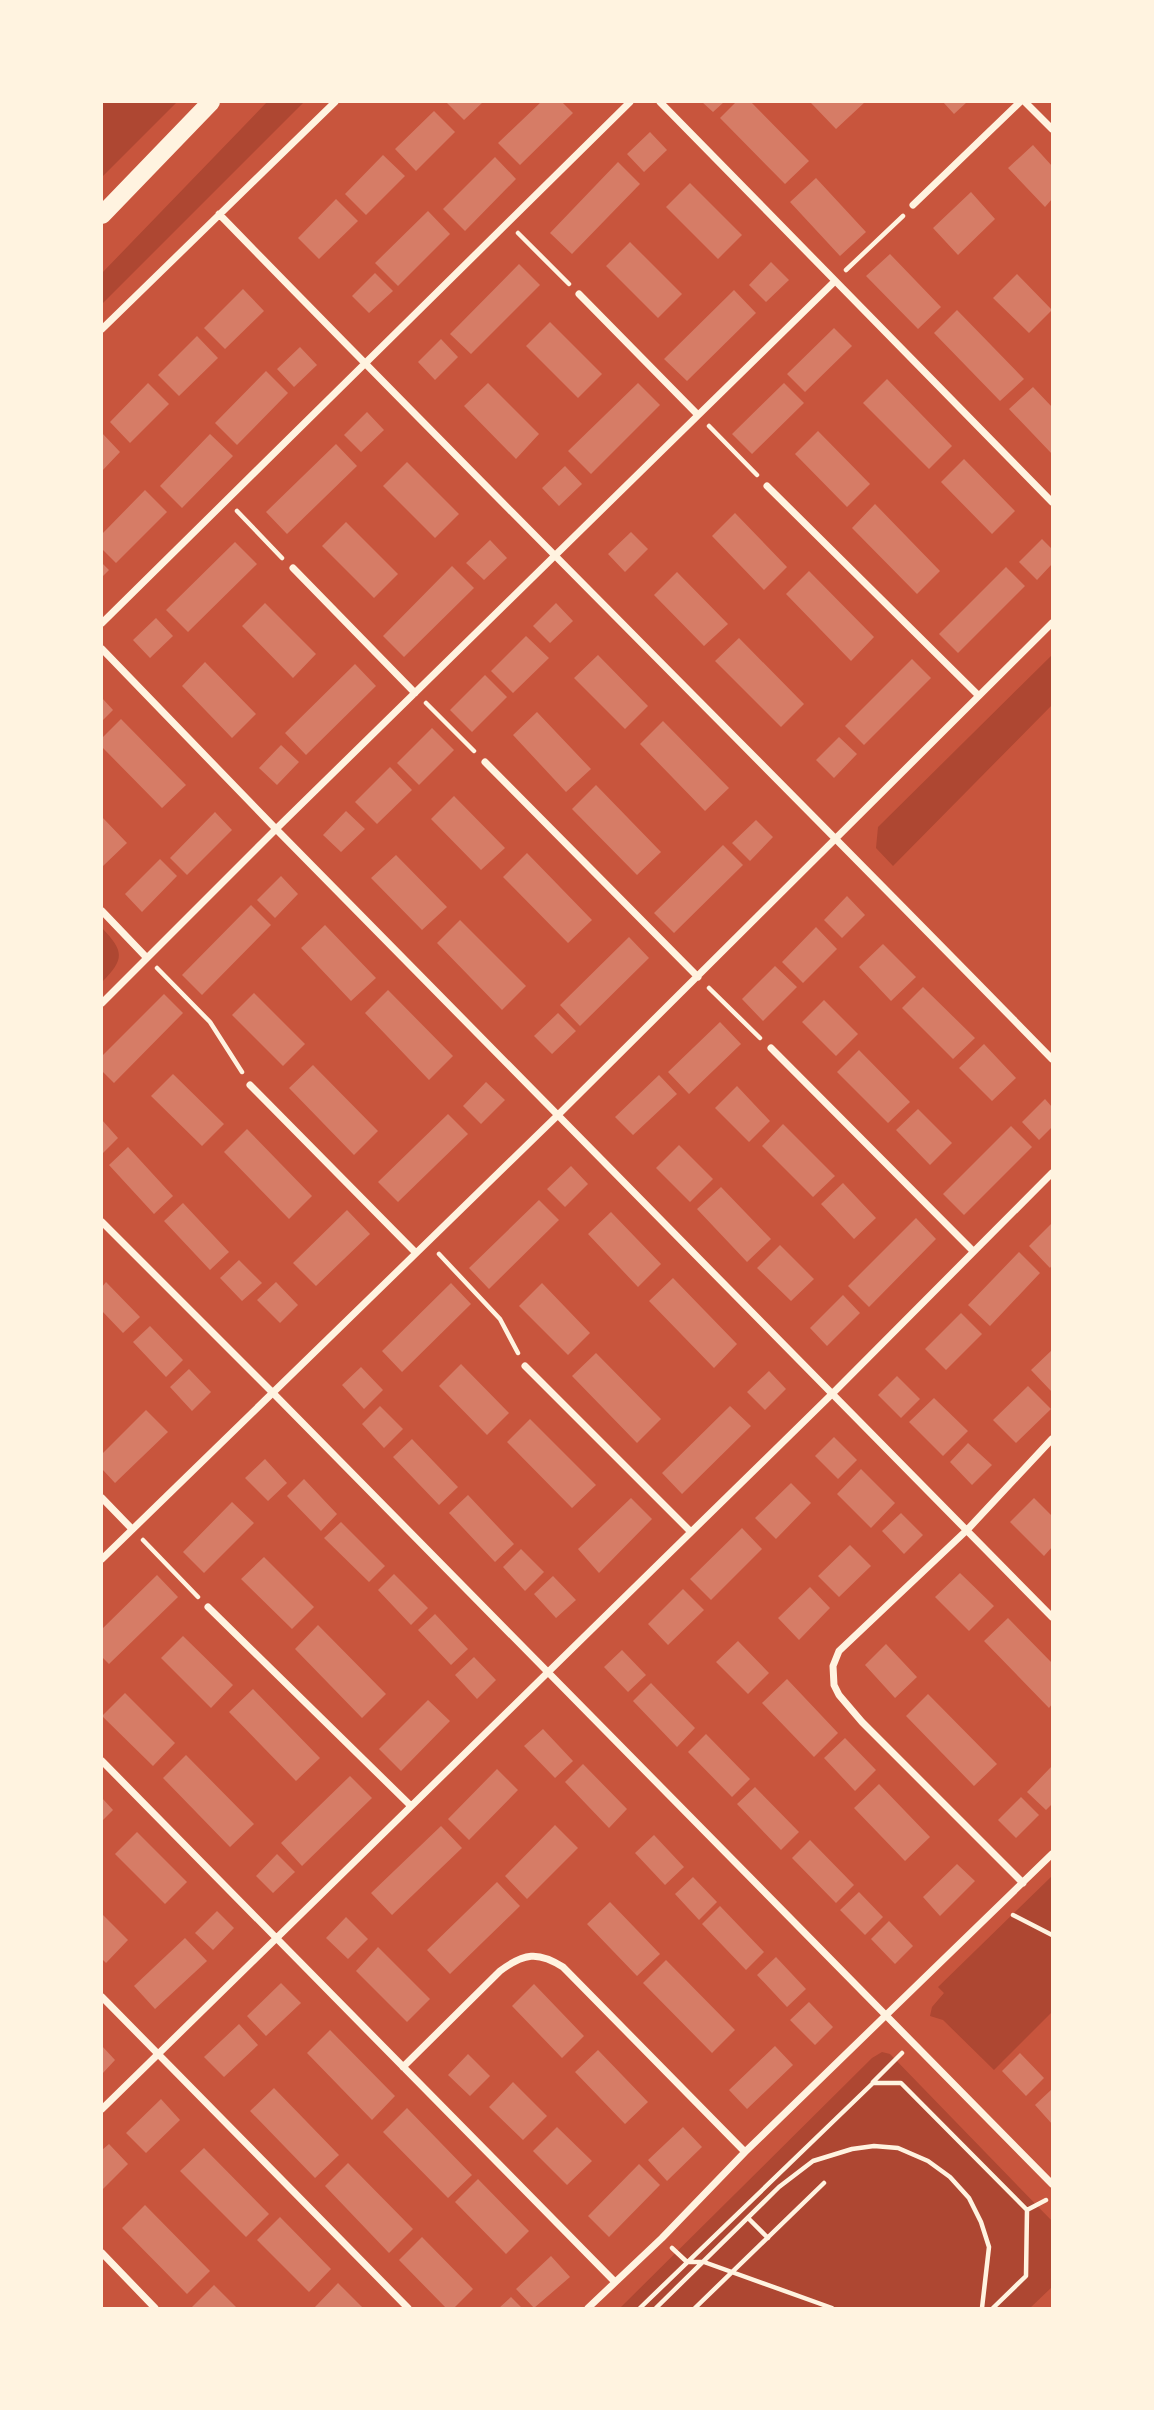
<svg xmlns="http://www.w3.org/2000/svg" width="1154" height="2410" font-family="'Roboto Condensed',sans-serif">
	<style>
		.green { fill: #ae4732 }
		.building { fill: #d67c66 }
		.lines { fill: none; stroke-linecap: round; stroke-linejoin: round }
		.path { stroke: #fff3e0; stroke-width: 4.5 }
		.minor { stroke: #fff3e0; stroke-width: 7 }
		.primary { stroke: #fff3e0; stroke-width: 18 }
	</style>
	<rect width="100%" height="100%" fill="#c8553d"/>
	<path class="green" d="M102,102H177L102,177Z
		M267,102H304L102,304V273Z
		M1052,655V705L893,866L876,848L878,827Z
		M102,928C124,951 125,959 102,982Z
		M1052,1876V2012L994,2070L943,2020L930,2016L932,2007L944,1993L938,1987Z
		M882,2052L890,2054L1052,2221V2287L1030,2308H620L872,2058Z"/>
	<path class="building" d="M446,102H483L464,120Z
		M541,102H562L573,113L520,165L498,143Z
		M702,102H724L713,112Z
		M736,102H751L809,161L785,184L720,118Z
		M813,102H865L836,129L811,103Z
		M943,102H967L954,114Z
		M434,111L455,132L416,171L395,149Z
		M650,132L667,150L644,172L627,154Z
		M1033,145L1052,166V199L1045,207L1008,168Z
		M383,155L405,176L366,215L345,194Z
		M495,157L516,179L465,231L443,209Z
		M618,162L640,184L572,254L550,233Z
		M816,178L866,232L840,256L790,202Z
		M690,183L742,235L718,259L666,207Z
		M971,192L995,219L958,255L933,228Z
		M336,199L358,221L319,259L298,238Z
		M428,211L450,234L398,286L375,263Z
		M630,242L682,294L658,318L606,266Z
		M890,254L941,307L918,329L866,276Z
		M771,262L789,280L766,302L749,285Z
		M519,264L540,285L471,354L450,334Z
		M375,273L393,291L369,313L352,296Z
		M1017,274L1052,310L1029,333L993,298Z
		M243,289L264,311L225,349L204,328Z
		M734,290L756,313L687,381L664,359Z
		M957,310L1024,379L1000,401L934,333Z
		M550,322L602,374L578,398L526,346Z
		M834,328L852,346L805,392L787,374Z
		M197,336L218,358L179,396L158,375Z
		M441,339L458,357L435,380L418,362Z
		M300,347L317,365L294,387L277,369Z
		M266,371L288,393L237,445L215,423Z
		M887,379L952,446L929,469L863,403Z
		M148,383L169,404L130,443L110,422Z
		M488,383L539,434L516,459L464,406Z
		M638,383L660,405L591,474L568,451Z
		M784,383L804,403L752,454L732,434Z
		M1033,387L1052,407V454L1009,409Z
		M367,412L384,430L361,452L344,435Z
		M818,431L870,484L847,507L795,454Z
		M102,433L120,452L102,471Z
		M210,434L233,456L182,508L160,486Z
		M336,444L357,466L287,534L266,512Z
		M964,459L1015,511L992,534L941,482Z
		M407,462L459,514L435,538L383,486Z
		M565,466L582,484L559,506L542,488Z
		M145,490L167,512L116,563L102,549V534Z
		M875,504L940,571L917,594L852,528Z
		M735,513L787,567L764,590L712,536Z
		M346,522L398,574L374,598L322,546Z
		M631,532L648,549L625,572L608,554Z
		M1042,539L1052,549V564L1037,580L1019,562Z
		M490,540L507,558L484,580L466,563Z
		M235,542L257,564L188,632L166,610Z
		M102,563L109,570L102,577Z
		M452,566L474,588L404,657L383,636Z
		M1006,567L1025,586L958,653L939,634Z
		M809,571L874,637L851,661L786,594Z
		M677,572L728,624L704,646L654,595Z
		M265,603L316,654L293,678L242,626Z
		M556,603L573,621L550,643L533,626Z
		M156,618L173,636L150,658L133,640Z
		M526,636L549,658L513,693L491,671Z
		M739,638L804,704L781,727L715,661Z
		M598,655L648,706L625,729L574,678Z
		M912,659L931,678L864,745L845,726Z
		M205,662L256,714L232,738L182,686Z
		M355,664L376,686L306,755L285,733Z
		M485,675L507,697L472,732L450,710Z
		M102,698L113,710L102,721Z
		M537,712L591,769L566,792L513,735Z
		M121,719L186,785L162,808L102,747V738Z
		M663,721L729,788L705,811L640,744Z
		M432,728L454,750L419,785L397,763Z
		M839,737L857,754L834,778L816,760Z
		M281,745L299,762L277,785L259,768Z
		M390,767L412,790L377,824L355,802Z
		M596,785L661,852L637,875L572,809Z
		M454,796L505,848L481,870L431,819Z
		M346,811L365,829L341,852L323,835Z
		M215,812L232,830L187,875L170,858Z
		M102,817L127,843L103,866L102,864Z
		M756,820L773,837L750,861L732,843Z
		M723,845L743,865L674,933L654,913Z
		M527,853L592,920L568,943L503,877Z
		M396,855L447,907L422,930L371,878Z
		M160,859L177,876L142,912L125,894Z
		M281,876L298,894L275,918L257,900Z
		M847,896L865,915L842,938L824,920Z
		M251,905L271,925L202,995L182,975Z
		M460,920L526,986L502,1010L437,943Z
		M325,925L376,978L351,1001L301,948Z
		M816,927L837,949L803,983L782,962Z
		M629,937L649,958L580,1026L560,1005Z
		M883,944L916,977L891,1001L859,967Z
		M775,966L797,987L763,1021L742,999Z
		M923,987L975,1038L953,1059L902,1008Z
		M388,990L453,1056L429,1080L365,1013Z
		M254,993L305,1044L283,1066L232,1015Z
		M164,994L183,1013L114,1083L102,1071V1056Z
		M824,1000L858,1034L836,1056L802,1022Z
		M558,1013L576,1031L552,1054L534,1036Z
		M720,1022L741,1044L689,1094L668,1072Z
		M984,1044L1016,1078L992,1101L959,1068Z
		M859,1050L910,1102L888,1123L837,1072Z
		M313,1065L378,1131L354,1155L289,1088Z
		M173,1074L224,1124L202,1146L151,1096Z
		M659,1075L677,1094L633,1135L615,1117Z
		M486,1082L505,1100L481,1124L463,1106Z
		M737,1086L770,1121L749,1142L715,1108Z
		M1045,1099L1052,1107V1127L1039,1140L1022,1122Z
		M918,1109L952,1143L930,1165L896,1130Z
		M448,1114L468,1134L398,1202L378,1182Z
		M102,1120L118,1138L102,1154Z
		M783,1124L835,1176L813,1197L762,1146Z
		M1011,1126L1032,1147L964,1215L943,1194Z
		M247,1129L312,1196L289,1219L224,1152Z
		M679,1145L713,1179L690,1202L656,1168Z
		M128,1147L173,1196L154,1214L109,1165Z
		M571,1166L588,1184L565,1207L547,1189Z
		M843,1183L876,1218L854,1239L821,1204Z
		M721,1187L771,1239L747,1262L697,1209Z
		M539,1200L559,1220L489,1289L469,1268Z
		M183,1203L229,1252L210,1270L164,1221Z
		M347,1210L370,1234L316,1286L293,1263Z
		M611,1212L661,1264L638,1287L588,1234Z
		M916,1218L936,1239L869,1307L848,1286Z
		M1052,1223V1265L1050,1268L1029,1246Z
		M780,1245L814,1279L791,1301L757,1268Z
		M1019,1252L1040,1273L990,1326L968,1305Z
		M239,1260L262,1283L242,1301L220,1278Z
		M673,1278L737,1344L714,1368L649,1301Z
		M106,1282L140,1317L123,1333L102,1311V1287Z
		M276,1282L298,1305L280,1323L257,1300Z
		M451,1283L471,1304L402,1372L382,1351Z
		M542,1283L590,1333L568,1355L519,1306Z
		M843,1295L860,1313L827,1346L810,1328Z
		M961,1313L982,1334L946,1370L925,1349Z
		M150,1326L183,1360L166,1377L133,1342Z
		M1052,1350V1392L1031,1370Z
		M596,1353L661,1419L637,1443L572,1376Z
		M461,1364L509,1413L487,1435L439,1386Z
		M361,1367L383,1390L364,1409L342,1385Z
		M189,1369L211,1392L192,1411L170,1387Z
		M769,1371L786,1389L765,1410L747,1392Z
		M897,1376L920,1399L901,1418L878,1395Z
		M1028,1386L1051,1409L1016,1443L993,1420Z
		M934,1398L968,1431L943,1456L909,1422Z
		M380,1406L403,1429L384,1448L362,1424Z
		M730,1406L751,1426L682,1494L662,1473Z
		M146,1410L168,1432L115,1483L102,1469V1454Z
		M530,1419L596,1485L572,1508L507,1442Z
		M834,1437L857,1460L838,1479L815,1456Z
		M412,1439L458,1487L439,1505L393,1457Z
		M968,1443L992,1465L972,1485L950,1462Z
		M265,1459L287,1483L268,1501L245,1478Z
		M861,1469L895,1503L871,1528L837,1494Z
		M304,1479L337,1514L321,1531L287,1496Z
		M791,1483L811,1503L776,1539L755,1518Z
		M468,1495L514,1544L495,1562L449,1513Z
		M631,1498L652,1519L599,1573L578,1549Z
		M1034,1498L1052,1516V1547L1044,1556L1010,1522Z
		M232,1502L254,1523L204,1573L183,1552Z
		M901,1513L923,1535L904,1554L882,1531Z
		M341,1522L385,1566L369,1582L324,1538Z
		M742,1528L762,1549L711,1600L690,1579Z
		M850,1545L871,1566L839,1597L818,1576Z
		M521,1549L544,1572L525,1591L503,1567Z
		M264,1557L314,1607L292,1629L241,1579Z
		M960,1573L994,1606L969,1631L935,1597Z
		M394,1574L428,1608L411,1625L378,1590Z
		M157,1575L178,1597L109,1664L102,1657V1629Z
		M553,1576L576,1600L556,1618L534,1594Z
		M810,1587L830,1608L799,1640L778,1618Z
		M683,1589L704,1610L668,1645L648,1624Z
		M435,1614L468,1649L451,1665L418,1630Z
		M1008,1618L1052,1663V1704L1049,1708L984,1641Z
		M318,1625L386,1694L362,1718L295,1649Z
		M183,1636L233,1685L211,1708L161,1658Z
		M738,1641L769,1673L748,1694L716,1662Z
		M886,1644L917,1677L895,1698L865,1665Z
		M622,1650L646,1675L628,1692L604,1667Z
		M474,1657L496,1680L477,1699L455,1675Z
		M787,1679L838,1733L814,1757L762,1703Z
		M651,1683L695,1728L677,1747L633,1701Z
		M253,1689L320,1758L296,1781L229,1712Z
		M125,1693L175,1743L153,1766L102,1716Z
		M928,1694L997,1764L974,1786L906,1716Z
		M428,1700L450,1721L401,1771L379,1749Z
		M543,1729L573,1761L555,1778L524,1746Z
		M706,1734L750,1779L732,1797L688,1752Z
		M845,1738L876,1770L855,1791L824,1758Z
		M186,1755L254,1824L230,1847L163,1778Z
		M583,1764L627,1809L609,1828L565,1782Z
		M1052,1766V1804L1046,1810L1027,1792Z
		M497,1769L518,1790L469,1840L448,1819Z
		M350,1776L372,1798L302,1866L281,1843Z
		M879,1784L930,1837L905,1861L854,1808Z
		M755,1787L799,1832L781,1850L737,1804Z
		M1021,1797L1039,1815L1016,1838L998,1820Z
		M102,1798L113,1810L102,1821Z
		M555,1825L578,1848L527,1899L505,1876Z
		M441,1826L462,1848L392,1915L371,1893Z
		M137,1832L187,1882L165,1904L115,1854Z
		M654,1835L684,1867L665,1885L635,1853Z
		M810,1840L854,1885L836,1903L792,1858Z
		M277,1854L295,1872L273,1893L256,1876Z
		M957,1864L975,1881L940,1916L923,1897Z
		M693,1877L717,1902L699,1920L675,1894Z
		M497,1882L520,1906L450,1974L427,1950Z
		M859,1892L883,1917L865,1935L840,1910Z
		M610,1902L660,1954L637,1976L587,1924Z
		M720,1906L764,1952L746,1970L702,1924Z
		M217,1911L234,1928L213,1950L195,1933Z
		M102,1914L128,1940L106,1963L102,1959Z
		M346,1917L368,1939L348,1959L326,1938Z
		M889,1921L913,1946L895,1964L871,1939Z
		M185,1938L207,1961L155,2009L134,1986Z
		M378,1947L430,1999L407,2022L356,1971Z
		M776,1957L806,1989L787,2007L757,1975Z
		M666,1960L735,2030L712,2053L643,1983Z
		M281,1983L301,2003L266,2036L247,2016Z
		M534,1984L584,2036L562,2058L512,2006Z
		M809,2002L833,2027L815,2045L790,2020Z
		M239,2024L258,2045L224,2077L204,2057Z
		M330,2030L395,2096L372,2120L307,2053Z
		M102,2046L115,2060L102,2074Z
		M775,2046L793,2065L747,2109L729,2090Z
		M598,2050L648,2102L625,2124L575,2072Z
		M1020,2053L1044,2078L1026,2096L1002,2071Z
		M468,2054L490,2076L470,2096L448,2075Z
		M513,2082L547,2116L523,2140L489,2107Z
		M274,2088L339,2155L315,2178L250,2111Z
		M1052,2089V2124L1035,2105Z
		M161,2099L180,2120L146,2153L126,2133Z
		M407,2108L472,2175L448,2198L383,2132Z
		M557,2127L592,2161L567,2185L533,2151Z
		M683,2127L702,2147L667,2181L648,2160Z
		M109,2144L128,2164L102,2190V2150Z
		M204,2148L269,2214L246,2237L180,2171Z
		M348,2163L413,2229L389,2253L325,2186Z
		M639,2164L660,2185L609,2237L588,2216Z
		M478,2179L529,2231L506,2254L455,2202Z
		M145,2205L210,2271L187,2294L122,2228Z
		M280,2217L331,2269L309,2292L257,2240Z
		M422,2237L473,2289L454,2308H446L399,2260Z
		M551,2256L570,2277L534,2308L516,2289Z
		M338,2283L363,2308H317L315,2307Z
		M214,2285L237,2308H191Z
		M511,2297L522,2308H499Z"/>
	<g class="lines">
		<path class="path" d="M518,233L569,284
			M846,270L903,216
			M709,426L757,475
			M237,511L282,558
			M426,703L474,751
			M157,968L210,1022L242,1072
			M709,988L760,1038
			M439,1254L500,1319L518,1353
			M143,1540L198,1597
			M1013,1915L1052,1935
			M873,2082L902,2053
			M748,2218L768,2238
			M672,2248L687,2262H704L832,2308
			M640,2308L873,2083H901L1027,2210L1046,2200
			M656,2308L779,2187L813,2161L852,2149L874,2146L898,2148L928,2161L950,2177L969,2198L981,2222L989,2247L982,2308
			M695,2308L824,2183
			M993,2308L1026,2276L1027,2210"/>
		<path class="minor" d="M660,102L1052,502
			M1025,102L1052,129
			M913,205L1020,102
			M219,214C495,498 776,776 1052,1059
			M579,294L698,415
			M102,329L335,102
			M767,486L978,695
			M293,568L415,693
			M102,623L630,102
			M102,649L276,829L1052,1617
			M485,762L698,977
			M102,911L147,958
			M102,1003L276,829L835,281
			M771,1048L973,1251
			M250,1085L416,1253
			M102,1222L273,1393L1052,2184
			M525,1366L690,1531
			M102,1498L132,1529
			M102,1559L559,1114L1052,623
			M208,1607L411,1806
			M102,1761L615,2282
			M1023,1883L862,1722L839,1695L834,1685L833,1666L839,1651L968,1529L1052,1439
			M102,1997L408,2308
			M403,2067L500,1971C524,1953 538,1951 563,1967L745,2152
			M102,2109L833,1393L1052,1173
			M102,2253L155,2308
			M588,2308L662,2238L745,2152L1052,1854"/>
		<path class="primary" d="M102,215L211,102"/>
	</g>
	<rect width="1154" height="2410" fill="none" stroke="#fff3e0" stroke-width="206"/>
</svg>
